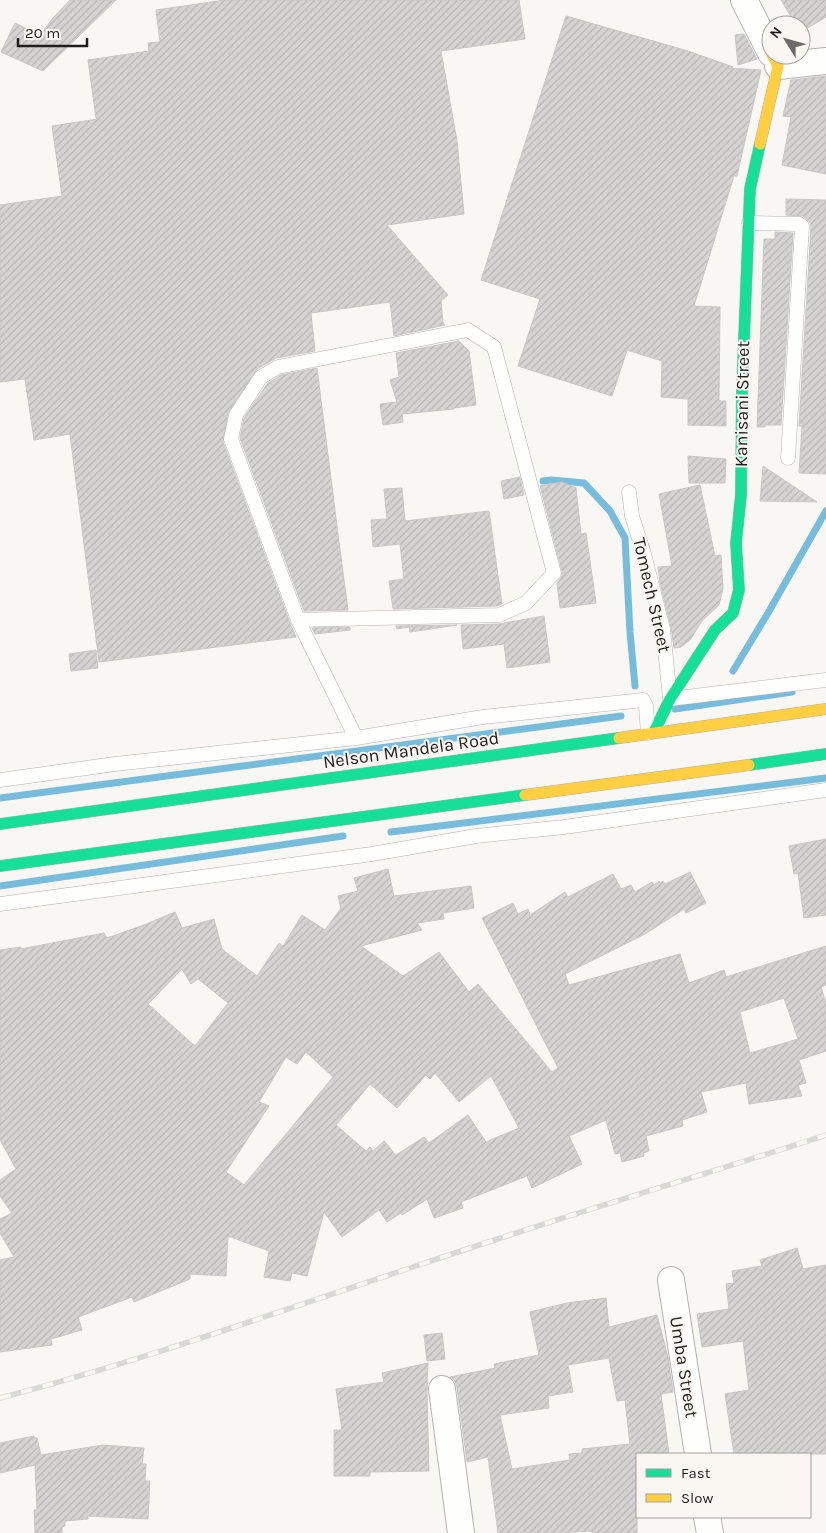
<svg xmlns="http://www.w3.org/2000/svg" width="826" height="1533" font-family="Karla,sans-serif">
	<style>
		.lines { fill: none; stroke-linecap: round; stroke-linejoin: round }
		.stream { stroke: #77bddb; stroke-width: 7 }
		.building { fill: url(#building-hatch); stroke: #c9c7c5; fill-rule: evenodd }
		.lane-casing { stroke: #b3b2b0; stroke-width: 15 }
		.street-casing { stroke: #b3b2b0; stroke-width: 28 }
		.fast-casing { stroke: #b3b2b0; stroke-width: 12 }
		.slow-casing { stroke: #b3b2b0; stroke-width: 12 }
		.lane { stroke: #fefefd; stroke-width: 14 }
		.street { stroke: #fefefd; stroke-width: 26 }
		.fast { stroke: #16e098; stroke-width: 11 }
		.slow { stroke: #ffcf43; stroke-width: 11 }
		.rail-casing { stroke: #d8d8d7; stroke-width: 5.5 }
		.rail { stroke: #faf7f3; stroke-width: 4; stroke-dasharray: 11; stroke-linecap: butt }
		.labels { text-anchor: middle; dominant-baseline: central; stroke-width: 4; stroke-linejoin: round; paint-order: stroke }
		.street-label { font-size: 18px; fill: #1f1e1c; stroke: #faf7f3 }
	</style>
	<defs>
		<pattern id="building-hatch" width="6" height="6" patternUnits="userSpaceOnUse" patternTransform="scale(1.25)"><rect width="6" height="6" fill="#d6d4d2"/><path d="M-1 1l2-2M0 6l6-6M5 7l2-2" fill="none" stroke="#b7b6b4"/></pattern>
	</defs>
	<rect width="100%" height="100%" fill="#f9f7f4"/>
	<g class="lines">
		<path class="stream" d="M543,481L551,480L584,483L610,511L625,538L630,632L635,686
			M733,671L768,613L826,511
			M675,709L792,692
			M0,798L621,716
			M391,832L826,778
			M0,886L343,836"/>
	</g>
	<path class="building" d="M70,0H116L43,71L1,52L15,23L40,35L53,18Z
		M225,0H519L525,39L441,51L457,141L464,214L387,225L448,295L441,301L443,323L445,325L394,336L390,302L311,313L315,351L276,358L257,369L228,413L223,442L290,623L296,637L99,662L70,434L34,440L25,379L0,382V205L62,196L52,126L98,119L96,118L88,60L149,51L148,43L160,42L156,10Z
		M781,0H826V17L801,32V25H796Z
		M566,16L688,51L733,67L728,68L761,70L737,176H734L694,306L720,307L719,401H726V426L688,425V399L661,397L662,361L627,350L612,396L518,366L540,299L481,280Z
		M744,34L757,59L738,65L735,35Z
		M826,76V174L782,165L791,117L783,116L791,80Z
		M786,199L826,200V474L799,473L802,426H799L811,227L810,222L803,216L786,215Z
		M775,232L793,233L781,425H765V427H757L764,239H775Z
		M459,341L469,351L476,405L454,408V409L402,414L403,422L383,425L380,404L397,402L390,380L399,377L396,353Z
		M317,368L340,550L348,610L304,611L240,438L244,418L267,384L281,375Z
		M688,456L726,459L725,483H689Z
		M763,466L817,502L760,501Z
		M520,477L524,495L504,499L501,481Z
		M562,482L576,488L581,534L586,533L596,603L560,608L557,583L562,576V571L540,486Z
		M700,485L715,556L721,555L723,588L719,605L702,621L690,640L681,647L674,648L671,627L660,583L658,567L672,566L659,494Z
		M402,488L405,521L489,511L502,604L497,606L393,609L389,581L404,579L400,544L373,547L371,520L387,519L384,489Z
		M544,616L550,662L507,668L504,644L463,649L461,625L499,624Z
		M457,625L410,632L409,627L397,629L396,626Z
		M350,627V630L315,634L312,628Z
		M96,650L98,668L71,671L69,654Z
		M826,839V915L804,918L798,873L794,874L789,846Z
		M388,869L394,896L471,886L474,908L443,913L444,919L417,923L422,930L361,946L403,976L439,952L469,992L478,984L552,1072L558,1068L482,918L513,903L518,914L528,909L530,915L565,892L568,897L613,874L621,889L631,885L635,892L652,882L654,885L659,881L660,883L663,881L665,884L690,872L706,903L686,913L684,909L645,934L565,974L569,985L680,954L689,983L724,970L726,977L826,946V985L821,987L826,1003V1051L799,1060L806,1083L798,1085L802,1096L749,1104L746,1083L701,1092L707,1112L682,1120L683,1126L646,1136L649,1151L643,1153L644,1156L622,1162L620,1153L615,1154L606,1120L569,1136L582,1164L532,1188L527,1176L461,1202L463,1208L434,1218L427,1199L402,1215L401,1213L387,1222L379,1210L342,1237L324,1212L307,1276L292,1273L290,1281L264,1277L269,1251L228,1236L226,1276L190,1274V1279L134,1302L132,1297L78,1317L82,1330L51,1339L52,1345L0,1352V1260L14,1257L0,1233V1219L12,1213L0,1196V1180L16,1169L0,1140V950L21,947V949L104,933L107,938L144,925L175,912L182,928L214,919L222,949L257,976L279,943L283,946L302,915L325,930L341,908L338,896L358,891L354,878ZM182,969L191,984L198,979L228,1003L195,1046L148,1004ZM784,998L798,1039L750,1053L740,1012ZM306,1052L333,1077L244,1185L226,1172L269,1106L259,1102L286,1057L297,1064ZM435,1073L459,1102L491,1076L519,1128L486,1142L468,1115L429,1143L424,1137L396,1155L384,1141L373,1151L370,1147L366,1151L336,1125L370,1084L397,1108L426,1075L430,1079Z
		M797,1248L803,1269L826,1265V1454H734L725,1394L749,1390L743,1341L702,1347L697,1314L729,1309L726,1284L734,1283L732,1271L762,1266L760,1260Z
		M606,1298L609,1327L657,1315L668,1357L673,1392L661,1394L669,1454H637V1533H592V1531L559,1533H498L488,1457L467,1462L457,1387L454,1380L450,1377L495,1368L494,1364L539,1355L530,1312L567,1303ZM609,1358L617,1401L625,1400L630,1444L582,1449V1453L569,1454L570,1460L512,1469L500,1415L549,1408L548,1396L573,1392L568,1365Z
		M442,1333L445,1359L427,1361L424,1335Z
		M428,1363L427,1391L429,1471L370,1472V1476H334V1430H342L336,1389L384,1382L382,1373Z
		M34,1436V1438H37L41,1455L103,1445L144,1448L142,1464H146L145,1481H150L148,1519L88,1516V1519L65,1521V1526L62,1527V1533H35L34,1510H37L35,1465L0,1473V1443Z"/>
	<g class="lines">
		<g class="lane-casing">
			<path id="lane" d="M749,223L799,224L802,226L788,458
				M629,492L632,516L644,554L663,629L670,699L826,680
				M298,620L499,615L526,603L554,573L494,347L468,330L278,367L261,377L236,415L231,439L298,620L356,738
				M0,780L115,764L356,738L483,717L643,700L646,706L648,733
				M0,904L372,854L476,836L564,827L826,790"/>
		</g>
		<g class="street-casing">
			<path id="street" d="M744,0L771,53
				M778,66L826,61
				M671,1280L698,1454
				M442,1389L461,1533
				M707,1517L710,1533"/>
		</g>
		<g class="fast-casing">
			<path id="fast" d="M654,732L670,699L715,630L733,613L739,590L736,543L741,495L742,389L750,189L760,144
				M749,765L826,754
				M0,824L619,738
				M0,866L525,795"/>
		</g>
		<g class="slow-casing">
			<path id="slow" d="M760,144L778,66L772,55
				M619,738L826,709
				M525,795L749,765"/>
		</g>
		<use href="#lane" class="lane"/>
		<use href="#street" class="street"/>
		<use href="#fast" class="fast"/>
		<use href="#slow" class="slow"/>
		<g class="rail-casing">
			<path id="rail" d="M0,1398C142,1361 280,1311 419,1265C554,1219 691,1179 826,1135"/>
		</g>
		<use href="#rail" class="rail"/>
	</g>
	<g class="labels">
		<g class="street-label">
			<text transform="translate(742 404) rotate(-89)">Kanisani Street</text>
			<text transform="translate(652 595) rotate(77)">Tomech Street</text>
			<text transform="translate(411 750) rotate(-8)">Nelson Mandela Road</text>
			<text transform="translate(684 1367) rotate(81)">Umba Street</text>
		</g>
	</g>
	<rect x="636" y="1453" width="175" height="65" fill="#faf7f3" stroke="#a2a09d"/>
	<rect x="646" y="1469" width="25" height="8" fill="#16e098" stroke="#a2a09d"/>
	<text x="681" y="1478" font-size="15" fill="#1f1e1c">Fast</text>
	<rect x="646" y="1494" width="25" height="8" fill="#ffcf43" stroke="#a2a09d"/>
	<text x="681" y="1503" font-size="15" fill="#1f1e1c">Slow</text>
	<g transform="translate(786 40) rotate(307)"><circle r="24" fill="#faf7f3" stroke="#a2a09d"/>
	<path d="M0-4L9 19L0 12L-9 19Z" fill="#6b6a68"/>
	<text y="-8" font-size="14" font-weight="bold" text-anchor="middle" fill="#1f1e1c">N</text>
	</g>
	<path d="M18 38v8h69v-8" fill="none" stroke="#1f1e1c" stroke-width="2.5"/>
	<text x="25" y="38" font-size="15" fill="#1f1e1c" stroke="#faf7f3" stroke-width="4" paint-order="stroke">20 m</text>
</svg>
